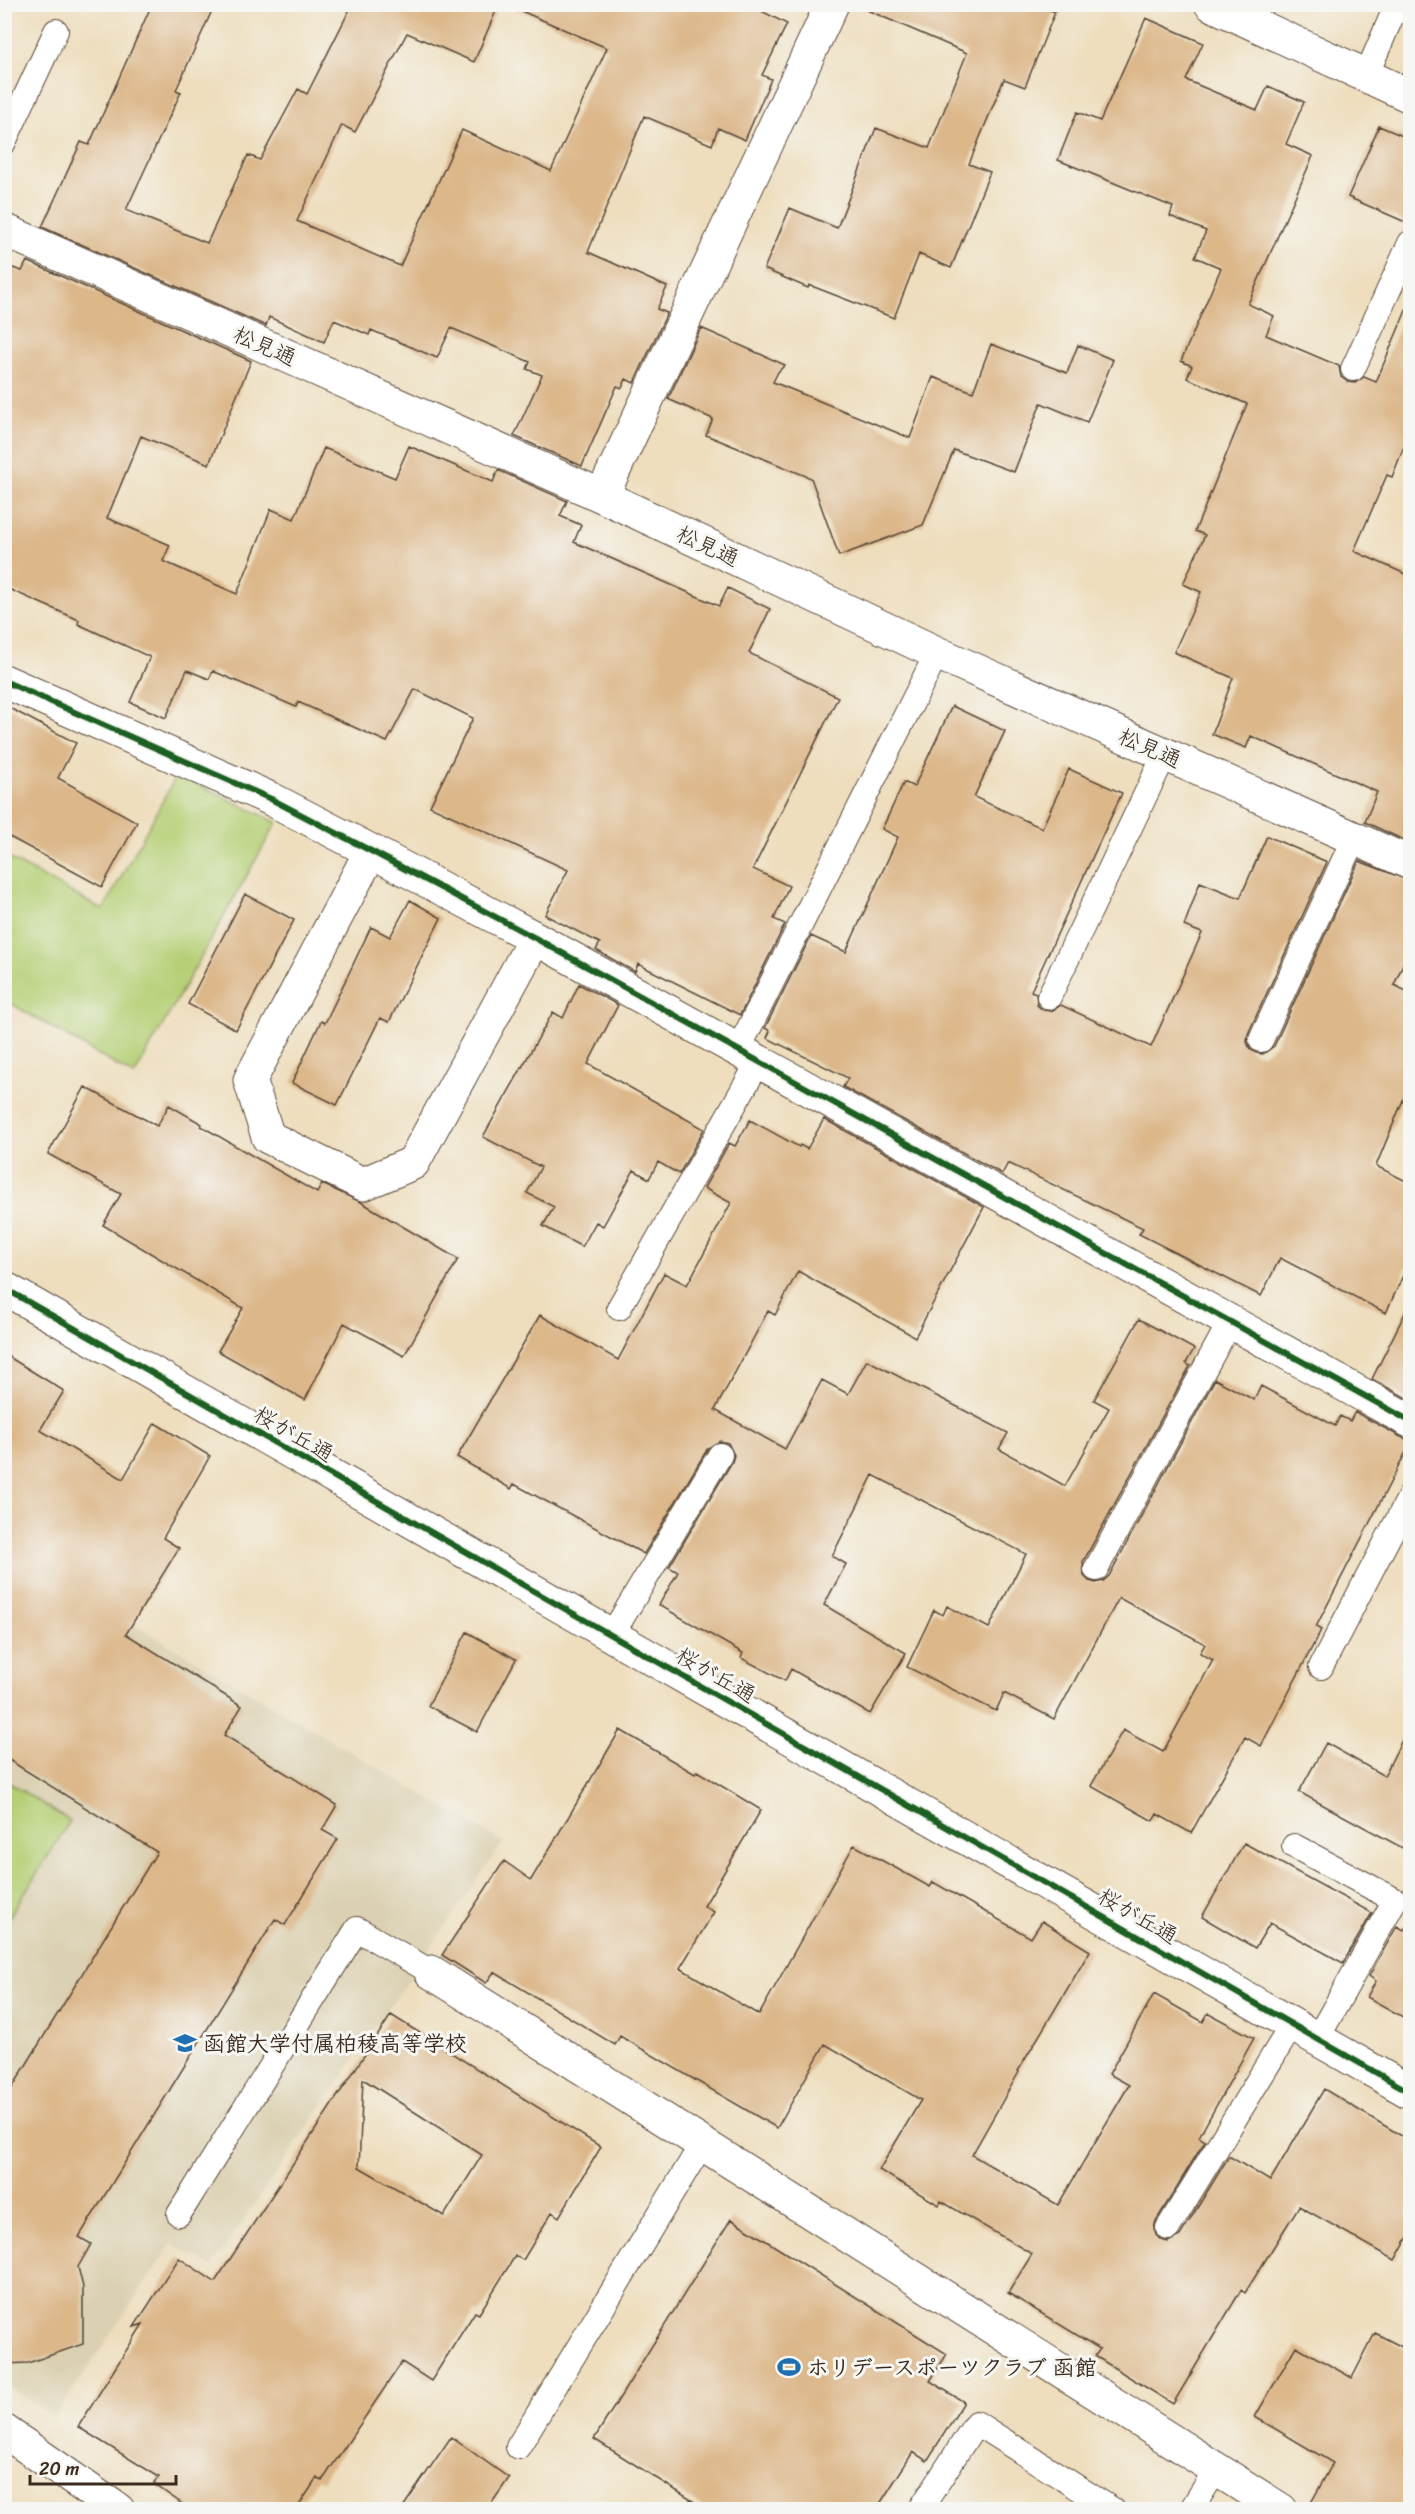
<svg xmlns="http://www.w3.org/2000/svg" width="1415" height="2514" font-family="Sriracha,'Klee One',sans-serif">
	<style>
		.built { fill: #dbd0b1 }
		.green { fill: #b5cf74; stroke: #787c49; stroke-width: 1.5 }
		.building { fill: #dcb78a; fill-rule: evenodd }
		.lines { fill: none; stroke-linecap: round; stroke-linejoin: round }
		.service-casing { stroke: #564536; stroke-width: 26 }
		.minor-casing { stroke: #564536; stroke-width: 35 }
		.tertiary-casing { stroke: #564536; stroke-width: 35 }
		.service { stroke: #fff; stroke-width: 24 }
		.minor { stroke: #fff; stroke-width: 33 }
		.tertiary { stroke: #fff; stroke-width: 33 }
		.cycleway-casing { stroke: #f6f6f2; stroke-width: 10 }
		.cycleway { stroke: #1b5e20; stroke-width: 6 }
		.labels { text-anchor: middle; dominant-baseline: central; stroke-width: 6; stroke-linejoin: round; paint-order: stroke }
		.street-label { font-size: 22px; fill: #3b2a1e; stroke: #f6f6f2 }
		.poi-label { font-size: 22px; font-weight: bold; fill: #3b2a1e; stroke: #f6f6f2; text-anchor: start }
	</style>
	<rect width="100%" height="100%" fill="#f6f6f2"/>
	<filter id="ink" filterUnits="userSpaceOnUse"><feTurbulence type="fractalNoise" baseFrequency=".0167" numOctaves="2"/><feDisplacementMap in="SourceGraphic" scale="12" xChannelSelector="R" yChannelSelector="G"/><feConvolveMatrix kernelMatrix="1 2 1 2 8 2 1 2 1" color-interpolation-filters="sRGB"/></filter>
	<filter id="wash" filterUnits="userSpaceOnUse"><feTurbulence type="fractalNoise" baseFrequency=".008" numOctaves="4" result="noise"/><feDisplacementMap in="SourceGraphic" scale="24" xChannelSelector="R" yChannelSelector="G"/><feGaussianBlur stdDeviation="1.35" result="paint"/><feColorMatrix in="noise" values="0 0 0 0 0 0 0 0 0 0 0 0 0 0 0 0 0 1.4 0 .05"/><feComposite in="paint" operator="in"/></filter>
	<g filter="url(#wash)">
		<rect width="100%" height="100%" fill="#eedebe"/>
		<path class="built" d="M5,1548L503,1842L212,2266L172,2244L54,2418L5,2384Z"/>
		<path class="green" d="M177,775L277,822L134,1076L5,1000V856L103,910Z
			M5,1780L70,1821L5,1924Z"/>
		<g id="blocks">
			<path class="building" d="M152,4H215L176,90L181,92L126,210L207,243L248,155L260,160L298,89L307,94L350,9L340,4H499L474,62L407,33L355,132L342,125L297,221L400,266L462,130L551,171L607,48L505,4H748L787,24L762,75L771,79L745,140L718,128L712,145L644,116L588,252L667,287L657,309L667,313L634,383L626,379L622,388L617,386L582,466L514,436L542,375L527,369L530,362L451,328L437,358L371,330L369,335L334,320L324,342L269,317L266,326L42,227L81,142L89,145Z
				M853,4H1035L1055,12L1025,87L1004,79L969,164L990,172L951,268L919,254L894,318L809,285L808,288L764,269L790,208L837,228L876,128L929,148L967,53Z
				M1146,18L1203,43L1186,80L1257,110L1268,86L1304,102L1286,144L1313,156L1248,304L1274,316L1266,335L1339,366L1341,377L1348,382L1355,383L1364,377L1376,382L1410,301V431L1392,477L1387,475L1354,551L1410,576V843L1365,822L1377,792L1251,736L1246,748L1212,734L1233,678L1174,652L1201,592L1183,584L1205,535L1195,531L1247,404L1187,378L1192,366L1181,361L1221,268L1195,257L1206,231L1170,216L1173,207L1058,160L1077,112L1100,121Z
				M1379,126L1410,139V224L1348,197Z
				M27,261L251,361L209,464L141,436L107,518L170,545L163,561L237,594L271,509L294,519L324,448L395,478L409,446L493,482L498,470L567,501L560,516L581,525L574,542L719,606L728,588L770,609L749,653L838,697L753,869L789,886L774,919L785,924L740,1015L638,964L635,972L596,950L600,943L545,915L568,870L430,806L473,718L415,689L387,742L298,702L296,707L213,671L209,679L187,670L166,718L130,702L150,657L78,624L79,620L4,587V265L22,271Z
				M701,328L785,365L778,372L773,382L910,438L933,377L973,392L991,344L1067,373L1078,345L1113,360L1087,422L1041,403L1014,472L954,450L923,525L839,556L811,478L706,435L713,419L668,399Z
				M4,705L76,743L58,778L137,822L102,887L4,834Z
				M952,706L1005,731L974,797L1042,828L1069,769L1122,793L1031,991L1036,993L1037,1005L1043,1010L1051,1011L1061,1005L1151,1047L1202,933L1184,926L1200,882L1240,898L1267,836L1327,862L1248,1034L1247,1042L1250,1049L1256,1053L1263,1054L1274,1046L1359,861L1410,881V948L1394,985L1410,993V1083L1376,1166L1410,1183V1260L1386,1313L1280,1258L1261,1296L1139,1234L1143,1228L1008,1163L1002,1174L843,1087L848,1078L767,1038L770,1031L765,1028L811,936L846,952L898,837L882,829L904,782L914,787Z
				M245,894L294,920L236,1030L188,1004Z
				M410,900L441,918L389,1022L380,1018L337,1105L292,1083L321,1021L325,1023L371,927L390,937Z
				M579,984L618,1005L588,1064L704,1129L679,1174L658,1162L649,1179L634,1170L603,1226L596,1222L582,1247L543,1226L554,1207L527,1193L541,1167L483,1137L553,1012L563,1018Z
				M85,1087L157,1126L169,1105L202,1124L201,1126L317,1193L322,1184L361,1202L458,1259L404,1356L344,1323L305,1400L218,1351L243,1308L103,1225L121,1194L48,1154Z
				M824,1119L984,1207L915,1337L798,1271L775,1315L768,1311L715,1410L785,1449L822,1380L848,1394L867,1360L1008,1433L999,1449L1065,1486L1109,1408L1094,1400L1139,1319L1194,1349L1186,1363L1190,1366L1083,1562L1084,1576L1089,1581L1096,1583L1103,1581L1109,1576L1215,1379L1254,1400L1261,1386L1335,1426L1340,1416L1350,1421L1355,1412L1401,1437L1410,1440V1444L1316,1627L1321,1630L1261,1746L1245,1737L1191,1833L1157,1814L1153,1821L1091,1786L1123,1730L1163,1752L1213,1660L1200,1653L1205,1644L1119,1598L1054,1719L1004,1693L996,1711L907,1667L934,1610L943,1615L947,1606L989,1628L1026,1554L873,1475L832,1556L846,1564L824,1605L906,1653L870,1714L791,1669L785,1681L741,1658L743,1653L659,1605L678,1572L669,1567L732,1462L734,1455L728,1443L720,1441L708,1448L644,1554L514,1484L511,1489L457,1457L540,1315L618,1360L664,1273L687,1285L731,1203L704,1188L729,1143L735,1146L750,1120L799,1147L800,1145L807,1149Z
				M1410,1303V1400L1372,1379Z
				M4,1354L64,1391L40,1430L123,1479L155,1423L210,1456L163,1538L179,1548L126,1634L242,1706L224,1735L337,1805L322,1830L338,1839L285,1925L275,1919L79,2237L91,2244L78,2267L83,2287V2344L28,2363L4,2364V2101L157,1852L4,1757Z
				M467,1632L516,1659L477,1732L428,1706Z
				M1410,1724V1852L1299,1792L1326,1743L1384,1776Z
				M620,1730L695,1774L697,1771L761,1810L704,1906L714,1912L680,1968L759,2015L854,1845L930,1887L933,1882L1031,1938L1042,1921L1090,1951L1018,2071L1019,2072L972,2155L1058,2205L1129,2085L1109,2074L1154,1994L1203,2022L1208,2013L1254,2038L1199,2137L1205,2141L1156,2221L1154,2228L1156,2235L1161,2240L1168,2242L1180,2236L1229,2156L1270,2181L1324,2089L1410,2141V2233L1395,2260L1299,2206L1245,2293L1241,2290L1173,2404L1095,2356L1100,2349L1008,2293L1032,2254L941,2201L939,2205L879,2170L921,2100L825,2044L777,2128L620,2036L615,2045L494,1972L486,1983L442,1955L504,1861L531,1880Z
				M1244,1843L1372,1913L1343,1963L1270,1923L1255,1948L1202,1917Z
				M1410,1919V2021L1367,1997L1376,1981L1369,1976L1397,1926L1404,1930Z
				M391,2015L601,2147L559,2217L552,2212L523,2260L515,2256L479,2314L475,2312L431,2381L402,2362L322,2481L317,2478L296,2510H191L154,2484L159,2477L78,2427L143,2324L134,2327L179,2258L215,2282ZM363,2079L482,2155L444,2216L359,2167Z
				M731,2219L947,2354L930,2381L964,2402L927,2461L913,2452L876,2510H707L594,2439Z
				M1375,2333L1410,2351V2510H1307L1333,2463L1255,2417L1296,2346L1352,2378Z
				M451,2437L509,2478L487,2510H401Z"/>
		</g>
	</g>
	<g filter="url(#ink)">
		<use href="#blocks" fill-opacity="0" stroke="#564536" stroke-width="1.5"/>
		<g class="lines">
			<g class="service-casing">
				<path id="service" d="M1366,76L1397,4
					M4,142L56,31
					M1353,369L1410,243
					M1049,997L1165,754
					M1261,1040L1354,838
					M738,1050L937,653
					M619,1308L758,1063
					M1096,1569L1230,1322
					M611,1636L720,1455
					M1321,1667L1410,1496
					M1294,1846L1395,1900L1317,2039
					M179,2214L357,1929L431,1972
					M1168,2228L1292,2025
					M518,2447L702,2144
					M920,2510L976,2423L1113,2510
					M1191,2510L1217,2468"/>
			</g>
			<g class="minor-casing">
				<path id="minor" d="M4,230L602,496L937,653L1410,863
					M602,496L832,4
					M4,681L271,799L371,851L535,938L1410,1421
					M371,851L250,1080L268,1137L363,1184L413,1163L535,938
					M431,1972L1281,2510"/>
			</g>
			<g class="tertiary-casing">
				<path id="tertiary" d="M1211,4L1410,96
					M4,1288L1410,2092
					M4,2431L118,2510"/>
			</g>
			<use href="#service" class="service"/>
			<use href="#minor" class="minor"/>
			<use href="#tertiary" class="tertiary"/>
			<g class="cycleway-casing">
				<path id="cycleway" d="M4,681L271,799L371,851L535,938L1410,1421
					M4,1288L1410,2092"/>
			</g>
			<use href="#cycleway" class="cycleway"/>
		</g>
	</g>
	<defs>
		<g id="school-bare" transform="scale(1.8)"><path d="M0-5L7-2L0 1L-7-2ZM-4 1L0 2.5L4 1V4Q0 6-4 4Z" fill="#1f6fb2" stroke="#f6f6f2" stroke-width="2.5" paint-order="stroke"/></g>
		<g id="stadium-bare" transform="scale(1.8)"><path d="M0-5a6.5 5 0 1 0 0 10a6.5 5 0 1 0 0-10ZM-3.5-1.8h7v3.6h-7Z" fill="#1f6fb2" stroke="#f6f6f2" stroke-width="2.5" paint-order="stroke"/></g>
	</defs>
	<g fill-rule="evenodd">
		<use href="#school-bare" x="185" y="2043"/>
		<use href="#stadium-bare" x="789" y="2367"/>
	</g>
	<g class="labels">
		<g class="street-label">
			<text transform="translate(265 346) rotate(24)">松見通</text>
			<text transform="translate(708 546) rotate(25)">松見通</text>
			<text transform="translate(1150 748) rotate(24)">松見通</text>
			<text transform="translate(294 1434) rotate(30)">桜が丘通</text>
			<text transform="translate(716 1675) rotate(30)">桜が丘通</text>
			<text transform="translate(1138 1916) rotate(30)">桜が丘通</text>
		</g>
		<g class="poi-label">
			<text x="203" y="2043">函館大学付属柏稜高等学校</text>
			<text x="807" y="2367">ホリデースポーツクラブ 函館</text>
		</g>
	</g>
	<rect width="1415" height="2514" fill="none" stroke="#f6f6f2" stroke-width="24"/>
	<path d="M30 2475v9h146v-9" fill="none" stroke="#3b2a1e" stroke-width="3"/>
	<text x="39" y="2475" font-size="18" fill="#3b2a1e" stroke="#f6f6f2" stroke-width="4.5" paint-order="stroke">20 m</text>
</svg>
